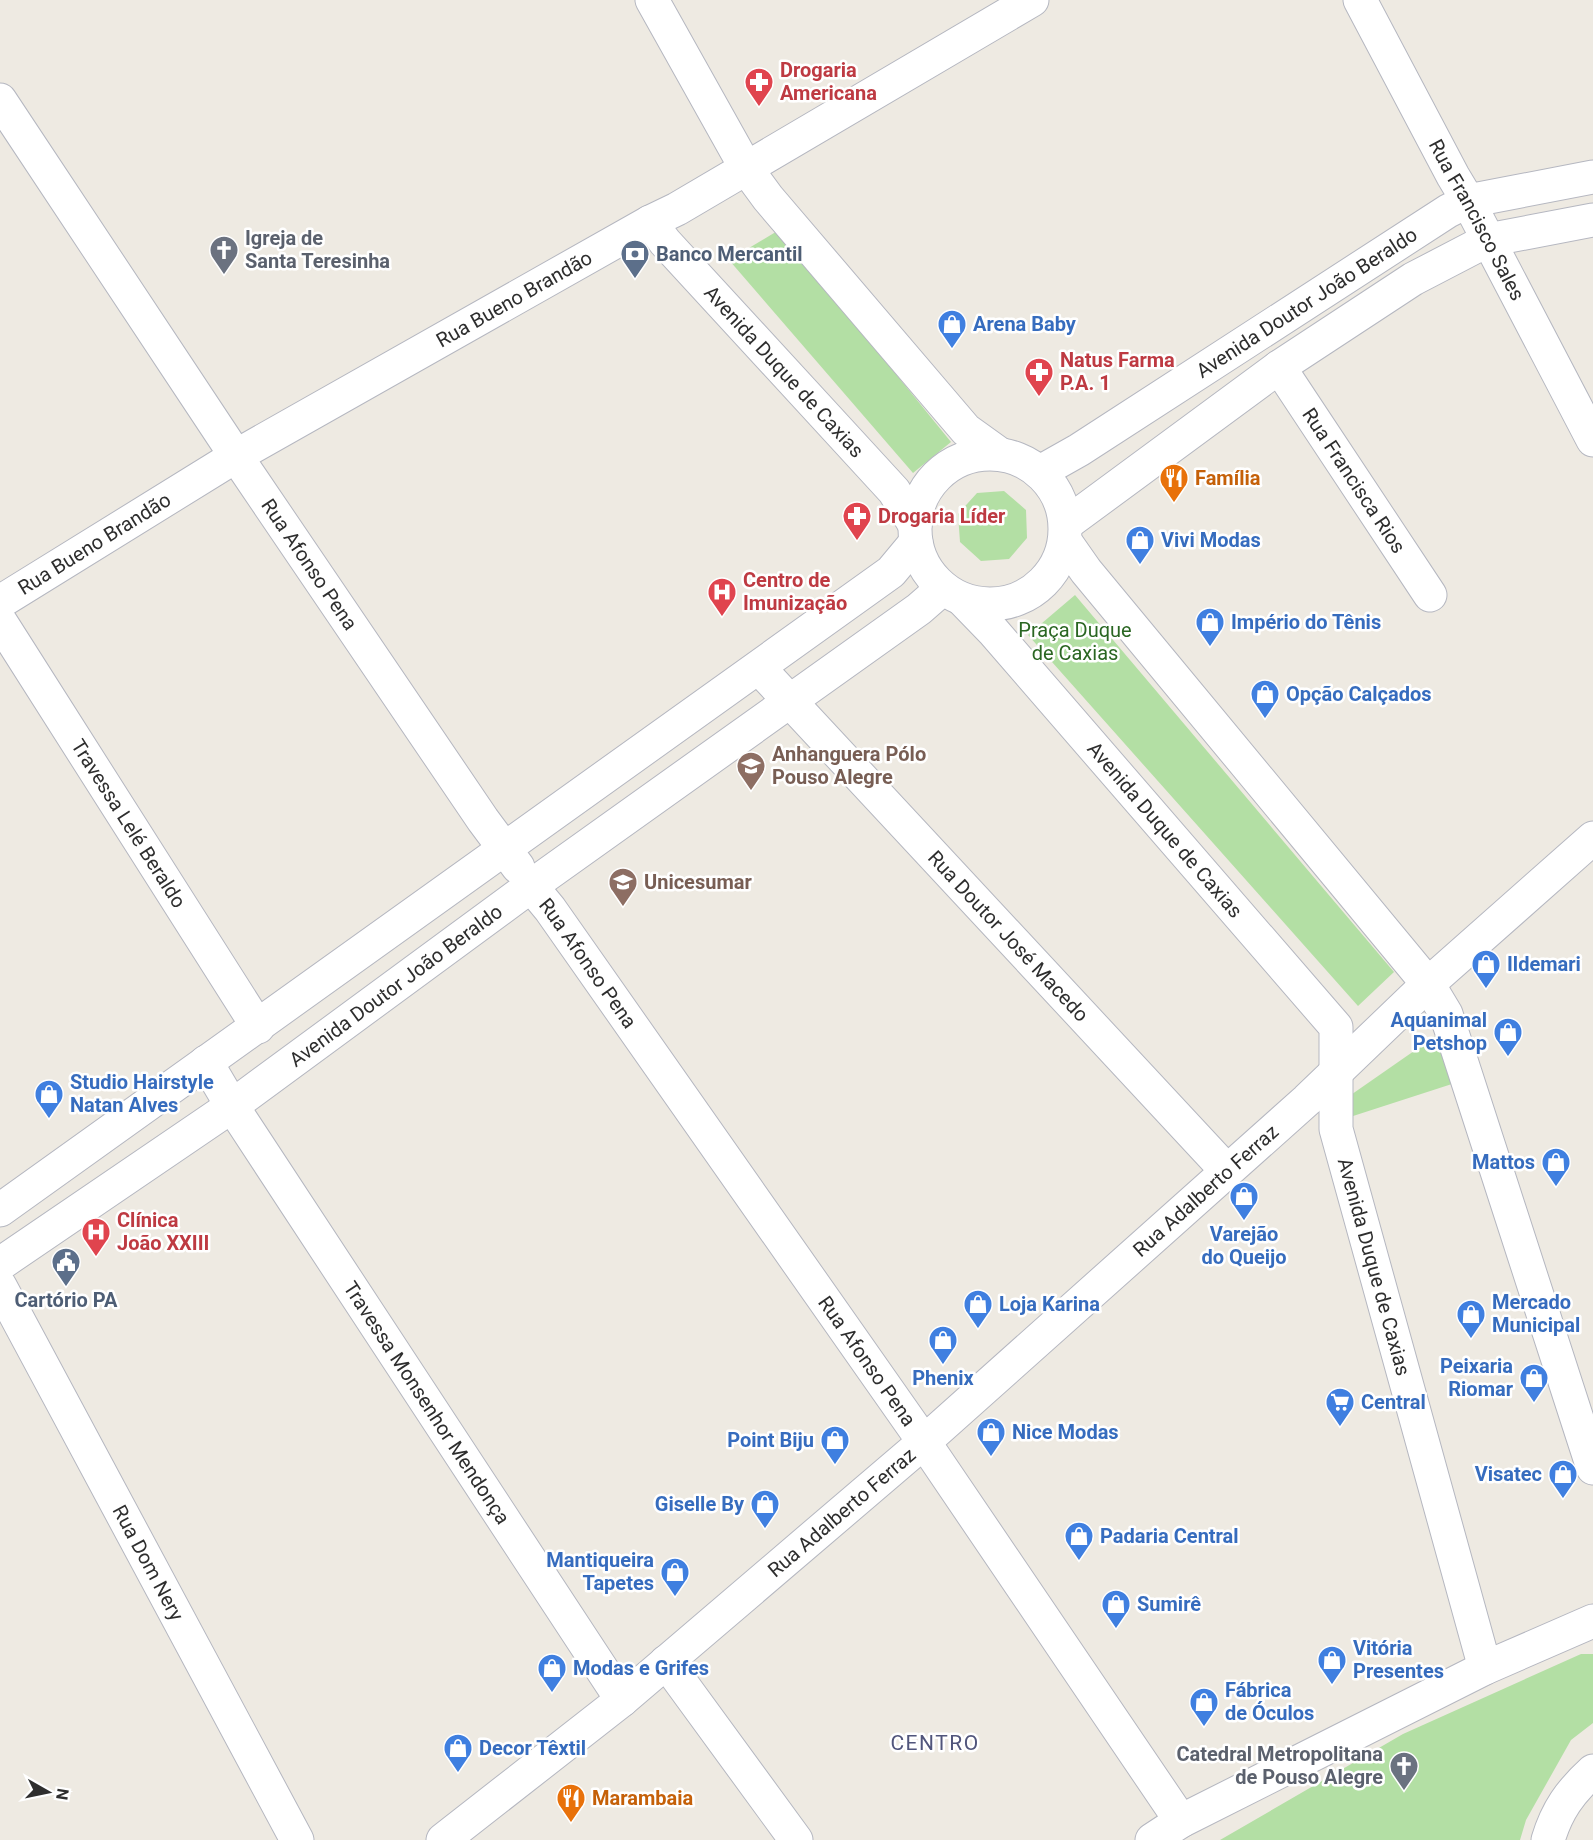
<svg xmlns="http://www.w3.org/2000/svg" width="1593" height="1840" font-family="Roboto,sans-serif">
	<style>
		.green { fill: #b3dfa4 }
		.lines { fill: none; stroke-linecap: round; stroke-linejoin: round }
		.street-casing { stroke: #b5b7c0; stroke-width: 35 }
		.secondary-casing { stroke: #b5b7c0; stroke-width: 35 }
		.street { stroke: #fff; stroke-width: 33 }
		.secondary { stroke: #fff; stroke-width: 33 }
		.labels { text-anchor: middle; dominant-baseline: central; stroke-width: 5; stroke-linejoin: round; paint-order: stroke }
		.health-label { font-size: 20px; font-weight: bold; fill: #be3a42; stroke: #fff; text-anchor: start }
		.street-label { font-size: 20px; fill: #2e2e2e; stroke: #fff }
		.worship-label { font-size: 20px; font-weight: bold; fill: #5b616d; stroke: #fff; text-anchor: start }
		.service-label { font-size: 20px; font-weight: bold; fill: #4e5e75; stroke: #fff; text-anchor: start }
		.shop-label { font-size: 20px; font-weight: bold; fill: #366cbe; stroke: #fff; text-anchor: start }
		.food-label { font-size: 20px; font-weight: bold; fill: #c56008; stroke: #fff; text-anchor: start }
		.park-label { font-size: 20px; fill: #2a6622; stroke: #fff }
		.education-label { font-size: 20px; font-weight: bold; fill: #785e54; stroke: #fff; text-anchor: start }
		.neighbourhood-label { font-size: 21px; letter-spacing: 1.5px; fill: #51557b; stroke: #fff }
	</style>
	<rect width="100%" height="100%" fill="#eeeae2"/>
	<path class="green" d="M779,230L951,442L913,473L729,260Z
		M1004,491L1026,510L1027,538L1009,559L981,561L960,542L958,514L977,493Z
		M1075,595L1394,972L1358,1006L1028,635Z
		M1437,1035L1455,1083L1350,1117L1345,1099Z
		M1581,1654H1593V1723L1571,1740L1526,1820L1520,1840H1220L1403,1734Z"/>
	<g class="lines">
		<g class="street-casing">
			<g id="street">
				<path id="s1" d="M1360,0L1453,176L1468,201L1593,440"/>
				<path id="s2" d="M1279,367L1430,595"/>
				<path id="s3" d="M0,602L236,456L650,222L677,209L1032,0"/>
				<path id="s4" d="M0,621L258,1027"/>
				<path id="s5" d="M759,668L1227,1171"/>
				<path id="s6" d="M531,886L550,909L924,1442L1181,1821"/>
				<path id="s7" d="M206,1062L232,1106L622,1700"/>
				<path d="M666,1662L796,1840"/>
				<path id="s8" d="M443,1840L622,1700L924,1442L1307,1100L1428,984L1593,838"/>
			</g>
		</g>
		<g class="secondary-casing">
			<g id="secondary">
				<path d="M652,0L746,168L768,198L966,430L998,453"/>
				<path id="s9" d="M0,100L236,456L483,820L518,867"/>
				<path id="s10" d="M650,222L665,242L894,491L915,525"/>
				<circle cx="990" cy="529" r="75"/>
				<path id="s11" d="M1040,472L1079,450L1448,211L1468,201L1593,177"/>
				<path d="M1066,524L1279,367L1413,279L1488,240L1593,220"/>
				<path d="M1065,541L1086,571L1428,984L1446,1014L1593,1468"/>
				<path id="s12" d="M963,600L993,631L1336,1027V1129L1485,1668"/>
				<path d="M0,1210C296,997 595,787 891,572L916,542"/>
				<path id="s13" d="M0,1264L232,1106L531,886L919,609L943,588"/>
				<path id="s14" d="M0,1286L297,1840"/>
				<path d="M1152,1840L1181,1821L1485,1668L1593,1621"/>
				<path d="M1548,1840C1557,1810 1570,1792 1593,1771"/>
			</g>
		</g>
		<use href="#street" class="street"/>
		<use href="#secondary" class="secondary"/>
	</g>
	<defs>
		<g id="pharmacy-pin" transform="scale(1.5)"><path d="M0 17L-7.5 6A9.5 9.5 0 1 1 7.5 6Z" fill="#e0444e" stroke="#fff"/><path d="M-2-6h4v4h4v4h-4v4h-4v-4h-4v-4h4Z" fill="#fff"/></g>
		<g id="church-pin" transform="scale(1.5)"><path d="M0 17L-7.5 6A9.5 9.5 0 1 1 7.5 6Z" fill="#6b7280" stroke="#fff"/><path d="M-1.2-6h2.4v3.5h3.3v2.4h-3.3V6h-2.4V-.1h-3.3v-2.4h3.3Z" fill="#fff"/></g>
		<g id="bank-pin" transform="scale(1.5)"><path d="M0 17L-7.5 6A9.5 9.5 0 1 1 7.5 6Z" fill="#5c6f8a" stroke="#fff"/><path d="M-6-4H6V4H-6ZM0-2.3a2.3 2.3 0 1 0 0 4.6a2.3 2.3 0 1 0 0-4.6Z" fill="#fff"/></g>
		<g id="shop-pin" transform="scale(1.5)"><path d="M0 17L-7.5 6A9.5 9.5 0 1 1 7.5 6Z" fill="#3f7fe0" stroke="#fff"/><path d="M-5-2.5h2.3a2.7 3.5 0 0 1 5.4 0H5L5.5 6h-11ZM-1.5-2.5h3a1.5 2.3 0 0 0-3 0Z" fill="#fff"/></g>
		<g id="restaurant-pin" transform="scale(1.5)"><path d="M0 17L-7.5 6A9.5 9.5 0 1 1 7.5 6Z" fill="#e8710a" stroke="#fff"/><path d="M-5-6h1v4h1v-4h1v4h1v-4h1v5L-1.5 .5V6h-2V.5L-5-1ZM5-6V6H3V1.5H1.5Q1.5-4 5-6Z" fill="#fff"/></g>
		<g id="hospital-pin" transform="scale(1.5)"><path d="M0 17L-7.5 6A9.5 9.5 0 1 1 7.5 6Z" fill="#e0444e" stroke="#fff"/><path d="M-5-5h3v3.5h4V-5h3V5h-3V1.5h-4V5h-3Z" fill="#fff"/></g>
		<g id="university-pin" transform="scale(1.5)"><path d="M0 17L-7.5 6A9.5 9.5 0 1 1 7.5 6Z" fill="#8d6e63" stroke="#fff"/><path d="M0-5L7-2L0 1L-7-2ZM-4 1L0 2.5L4 1V4Q0 6-4 4Z" fill="#fff"/></g>
		<g id="civic-pin" transform="scale(1.5)"><path d="M0 17L-7.5 6A9.5 9.5 0 1 1 7.5 6Z" fill="#5c6f8a" stroke="#fff"/><path d="M-.6-6.5H3V-4.5H.6V-3L4-1V1h2V6H-6V1h2V-1L-.6-3ZM-1.2 2.5V6h2.4V2.5Z" fill="#fff"/></g>
		<g id="supermarket-pin" transform="scale(1.5)"><path d="M0 17L-7.5 6A9.5 9.5 0 1 1 7.5 6Z" fill="#3f7fe0" stroke="#fff"/><path d="M-6-5.5h2.5l.6 2H6L4.5 2H-2.5L-4.4-4H-6ZM-1.5 3.2a1.3 1.3 0 1 0 .1 0ZM3 3.2a1.3 1.3 0 1 0 .1 0Z" fill="#fff"/></g>
	</defs>
	<g fill-rule="evenodd">
		<use href="#pharmacy-pin" x="759" y="82"/>
		<use href="#church-pin" x="224" y="250"/>
		<use href="#bank-pin" x="635" y="254"/>
		<use href="#shop-pin" x="952" y="324"/>
		<use href="#pharmacy-pin" x="1039" y="372"/>
		<use href="#restaurant-pin" x="1174" y="478"/>
		<use href="#pharmacy-pin" x="857" y="516"/>
		<use href="#shop-pin" x="1140" y="540"/>
		<use href="#hospital-pin" x="722" y="592"/>
		<use href="#shop-pin" x="1210" y="622"/>
		<use href="#shop-pin" x="1265" y="694"/>
		<use href="#university-pin" x="751" y="766"/>
		<use href="#university-pin" x="623" y="882"/>
		<use href="#shop-pin" x="1486" y="964"/>
		<use href="#shop-pin" x="1508" y="1032"/>
		<use href="#shop-pin" x="49" y="1094"/>
		<use href="#shop-pin" x="1556" y="1162"/>
		<use href="#shop-pin" x="1244" y="1196"/>
		<use href="#hospital-pin" x="96" y="1232"/>
		<use href="#civic-pin" x="66" y="1262"/>
		<use href="#shop-pin" x="978" y="1304"/>
		<use href="#shop-pin" x="1471" y="1314"/>
		<use href="#shop-pin" x="943" y="1340"/>
		<use href="#shop-pin" x="1534" y="1378"/>
		<use href="#supermarket-pin" x="1340" y="1402"/>
		<use href="#shop-pin" x="991" y="1432"/>
		<use href="#shop-pin" x="835" y="1440"/>
		<use href="#shop-pin" x="1563" y="1474"/>
		<use href="#shop-pin" x="765" y="1504"/>
		<use href="#shop-pin" x="1079" y="1536"/>
		<use href="#shop-pin" x="675" y="1572"/>
		<use href="#shop-pin" x="1116" y="1604"/>
		<use href="#shop-pin" x="1332" y="1660"/>
		<use href="#shop-pin" x="552" y="1668"/>
		<use href="#shop-pin" x="1204" y="1702"/>
		<use href="#shop-pin" x="458" y="1748"/>
		<use href="#church-pin" x="1404" y="1766"/>
		<use href="#restaurant-pin" x="571" y="1798"/>
	</g>
	<g class="labels">
		<g class="health-label">
			<text x="780" y="70">Drogaria<tspan x="780" dy="23">Americana</tspan></text>
			<text x="1060" y="360">Natus Farma<tspan x="1060" dy="23">P.A. 1</tspan></text>
			<text x="878" y="516">Drogaria Líder</text>
			<text x="743" y="580">Centro de<tspan x="743" dy="23">Imunização</tspan></text>
			<text x="117" y="1220">Clínica<tspan x="117" dy="23">João XXIII</tspan></text>
		</g>
		<g class="street-label">
			<text stroke="none"><textPath href="#s1" startOffset="249">Rua Francisco Sales</textPath></text>
			<text stroke="none"><textPath href="#s3" startOffset="597">Rua Bueno Brandão</textPath></text>
			<text stroke="none"><textPath href="#s11" startOffset="316">Avenida Doutor João Beraldo</textPath></text>
			<text stroke="none"><textPath href="#s10" startOffset="201">Avenida Duque de Caxias</textPath></text>
			<text stroke="none"><textPath href="#s2" startOffset="136">Rua Francisca Rios</textPath></text>
			<text stroke="none"><textPath href="#s3" startOffset="111">Rua Bueno Brandão</textPath></text>
			<text stroke="none"><textPath href="#s9" startOffset="558">Rua Afonso Pena</textPath></text>
			<text stroke="none"><textPath href="#s4" startOffset="240">Travessa Lelé Beraldo</textPath></text>
			<text stroke="none"><textPath href="#s12" startOffset="306">Avenida Duque de Caxias</textPath></text>
			<text stroke="none"><textPath href="#s5" startOffset="366">Rua Doutor José Macedo</textPath></text>
			<text stroke="none"><textPath href="#s6" startOffset="96">Rua Afonso Pena</textPath></text>
			<text stroke="none"><textPath href="#s13" startOffset="484">Avenida Doutor João Beraldo</textPath></text>
			<text stroke="none"><textPath href="#s8" startOffset="1002">Rua Adalberto Ferraz</textPath></text>
			<text stroke="none"><textPath href="#s12" startOffset="812">Avenida Duque de Caxias</textPath></text>
			<text stroke="none"><textPath href="#s6" startOffset="582">Rua Afonso Pena</textPath></text>
			<text stroke="none"><textPath href="#s7" startOffset="406">Travessa Monsenhor Mendonça</textPath></text>
			<text stroke="none"><textPath href="#s8" startOffset="516">Rua Adalberto Ferraz</textPath></text>
			<text stroke="none"><textPath href="#s14" startOffset="314">Rua Dom Nery</textPath></text>
		</g>
		<g class="worship-label">
			<text x="245" y="238">Igreja de<tspan x="245" dy="23">Santa Teresinha</tspan></text>
			<text x="1383" y="1754" text-anchor="end">Catedral Metropolitana<tspan x="1383" dy="23">de Pouso Alegre</tspan></text>
		</g>
		<g class="service-label">
			<text x="656" y="254">Banco Mercantil</text>
			<text x="66" y="1300" text-anchor="middle">Cartório PA</text>
		</g>
		<g class="shop-label">
			<text x="973" y="324">Arena Baby</text>
			<text x="1161" y="540">Vivi Modas</text>
			<text x="1231" y="622">Império do Tênis</text>
			<text x="1286" y="694">Opção Calçados</text>
			<text x="1507" y="964">Ildemari</text>
			<text x="1487" y="1020" text-anchor="end">Aquanimal<tspan x="1487" dy="23">Petshop</tspan></text>
			<text x="70" y="1082">Studio Hairstyle<tspan x="70" dy="23">Natan Alves</tspan></text>
			<text x="1535" y="1162" text-anchor="end">Mattos</text>
			<text x="1244" y="1234" text-anchor="middle">Varejão<tspan x="1244" dy="23">do Queijo</tspan></text>
			<text x="1492" y="1302">Mercado<tspan x="1492" dy="23">Municipal</tspan></text>
			<text x="999" y="1304">Loja Karina</text>
			<text x="1513" y="1366" text-anchor="end">Peixaria<tspan x="1513" dy="23">Riomar</tspan></text>
			<text x="943" y="1378" text-anchor="middle">Phenix</text>
			<text x="1361" y="1402">Central</text>
			<text x="1012" y="1432">Nice Modas</text>
			<text x="814" y="1440" text-anchor="end">Point Biju</text>
			<text x="1542" y="1474" text-anchor="end">Visatec</text>
			<text x="744" y="1504" text-anchor="end">Giselle By</text>
			<text x="1100" y="1536">Padaria Central</text>
			<text x="654" y="1560" text-anchor="end">Mantiqueira<tspan x="654" dy="23">Tapetes</tspan></text>
			<text x="1137" y="1604">Sumirê</text>
			<text x="1353" y="1648">Vitória<tspan x="1353" dy="23">Presentes</tspan></text>
			<text x="573" y="1668">Modas e Grifes</text>
			<text x="1225" y="1690">Fábrica<tspan x="1225" dy="23">de Óculos</tspan></text>
			<text x="479" y="1748">Decor Têxtil</text>
		</g>
		<g class="food-label">
			<text x="1195" y="478">Família</text>
			<text x="592" y="1798">Marambaia</text>
		</g>
		<g class="park-label">
			<text x="1075" y="630">Praça Duque<tspan x="1075" dy="23">de Caxias</tspan></text>
		</g>
		<g class="education-label">
			<text x="772" y="754">Anhanguera Pólo<tspan x="772" dy="23">Pouso Alegre</tspan></text>
			<text x="644" y="882">Unicesumar</text>
		</g>
		<g class="neighbourhood-label">
			<text x="935" y="1743">CENTRO</text>
		</g>
	</g>
	<g transform="translate(48 1792) rotate(99)" stroke="#ffffff" stroke-width="4.5" paint-order="stroke">
	<path d="M0-4.5L10 22L0 15L-10 22Z" fill="#2e2e2e"/>
	<text y="-9" font-size="16" font-weight="bold" text-anchor="middle" fill="#2e2e2e">N</text>
	</g>
</svg>
